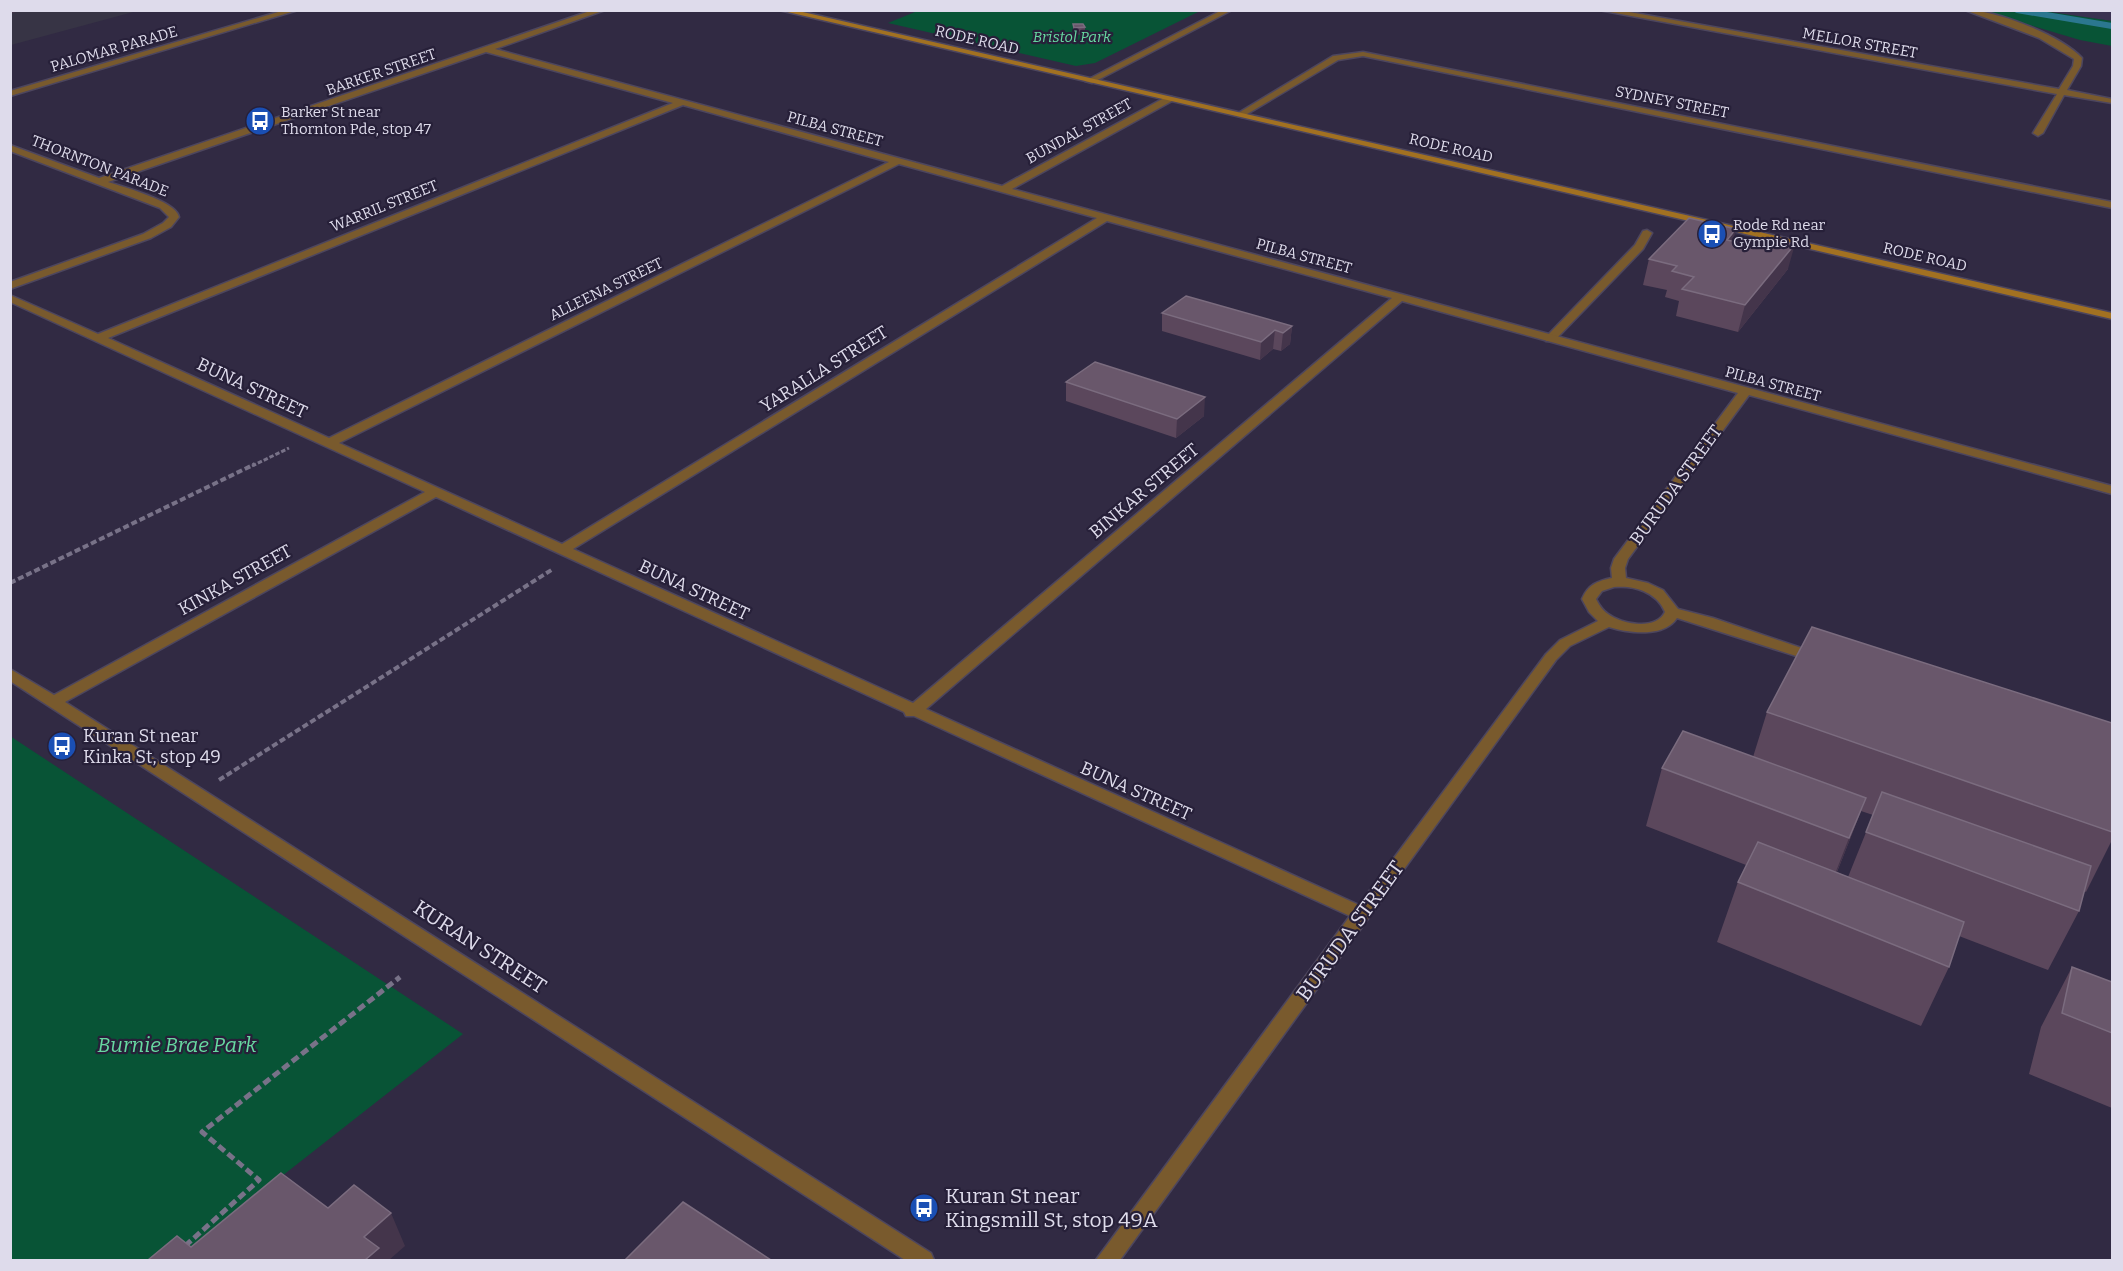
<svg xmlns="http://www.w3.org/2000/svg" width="2123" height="1271" font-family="Bitter,serif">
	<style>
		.built { fill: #3a3251 }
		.education { fill: #373445 }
		.green { fill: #085436 }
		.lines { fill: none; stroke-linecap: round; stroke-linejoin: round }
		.stream { stroke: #2b778f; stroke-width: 6 }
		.service-casing { stroke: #4d465e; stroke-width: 3 }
		.minor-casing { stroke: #4d465e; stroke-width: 3 }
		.secondary-casing { stroke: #4d465e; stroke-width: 3 }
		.path-far2 { stroke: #787288; stroke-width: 3; stroke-dasharray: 4.5 2; stroke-linecap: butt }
		.path-far1 { stroke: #787288; stroke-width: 4; stroke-dasharray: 6 3; stroke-linecap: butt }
		.path { stroke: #787288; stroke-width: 5; stroke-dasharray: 8 4; stroke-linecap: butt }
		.service { fill: #795a2d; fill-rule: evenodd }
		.minor { fill: #795a2d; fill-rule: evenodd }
		.secondary { fill: #a27121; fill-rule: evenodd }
		.wall { fill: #5b475c; fill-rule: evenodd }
		.shaded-wall { fill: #44354b }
		.building { fill: #69576b; stroke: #7b6c7f; stroke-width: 1.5 }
		.labels { text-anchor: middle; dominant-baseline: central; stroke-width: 4.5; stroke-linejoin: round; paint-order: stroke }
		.far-park-label { font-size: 15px; font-style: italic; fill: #67d9a1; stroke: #272039 }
		.far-street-label { font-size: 15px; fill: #dedbeb; stroke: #272039 }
		.far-poi-label { font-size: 15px; fill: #dedbeb; stroke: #272039; text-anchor: start }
		.street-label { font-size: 18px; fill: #dedbeb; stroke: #272039 }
		.poi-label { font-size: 18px; fill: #dedbeb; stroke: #272039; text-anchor: start }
		.near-street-label { font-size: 21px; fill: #dedbeb; stroke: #272039 }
		.near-park-label { font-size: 21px; font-style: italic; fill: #67d9a1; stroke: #272039 }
		.near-poi-label { font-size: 21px; fill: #dedbeb; stroke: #272039; text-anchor: start }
	</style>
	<rect width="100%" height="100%" fill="#312a43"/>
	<path class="built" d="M2043,11H2112V21Z"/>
	<path class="education" d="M11,11H137L11,45Z"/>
	<path class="green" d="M920,10L1200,11L1095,63L1076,66L888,23Z
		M1983,11H2043L2112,21V46L2080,40Z
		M10,736L463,1034L268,1187L180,1260H11Z"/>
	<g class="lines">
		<path class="stream" d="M2017,10L2112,26"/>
		<g class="service-casing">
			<path id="service" d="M1647,230L1652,233L1643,249L1554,341H1546V337L1635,245L1643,231Z"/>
		</g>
		<g class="minor-casing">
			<path id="minor" d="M285,10H298L10,96V91Z
				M593,10H605L495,49L1002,186L1166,97H1172V101L1012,189L2112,486V494L1749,395L1628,559L1625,568L1626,578L1648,583L1663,590L1678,609L1713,618L1822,655L1825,658L1822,661H1812L1677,618C1664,638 1628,633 1609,627L1570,646L1556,660L1120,1260H1096L1350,916L914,716H906L904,712L436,497L65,702L931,1253L934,1260H905L10,681V669L54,695L425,492L10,302V295L98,334L673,103L486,52L108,182C123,187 176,201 179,217L171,227L151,238L10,289V282L143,234L163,223L169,217L160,208L10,151V145L99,178ZM683,105L889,162L329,438L108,338ZM899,164L1097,218L562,544L339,443ZM1107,221L1392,298L913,703L573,549ZM1402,301L1738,393L1614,559L1611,568L1612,578C1597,581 1588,585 1582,599L1589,612L1598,621L1560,640L1546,654L1359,905L926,709ZM1614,587C1634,585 1657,592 1665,612C1656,631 1621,624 1608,614C1602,610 1599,605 1596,599L1602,591Z
				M1222,10H1232L1092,83L1085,81Z
				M1599,10H1618L2059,89L2073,66L2074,59L2039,38L1965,10C1996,10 2060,35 2082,58L2081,66L2067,90L2112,99V103L2064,95L2043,133L2038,136L2033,133L2057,94Z
				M1363,52L2112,202V208L1363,56L1338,60L1242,117L1235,115L1333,56Z"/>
		</g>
		<g class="secondary-casing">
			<path id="secondary" d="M779,10H794L2112,313V319Z"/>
		</g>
		<path class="path-far2" d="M252,466L289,448"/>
		<path class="path-far1" d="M10,583L255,464
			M219,780L553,569"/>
		<path class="path" d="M185,1246L259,1180L202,1132L400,977"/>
		<use href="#service" class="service"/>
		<use href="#minor" class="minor"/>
		<use href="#secondary" class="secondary"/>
	</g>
	<path class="wall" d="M1073,24L1085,27V34L1074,35L1073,31Z
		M1733,241L1788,269L1738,332L1676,316L1679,301L1665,297L1667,290L1643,285L1649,259Z
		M1162,313L1292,326L1290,344L1281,351L1273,349L1260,360L1162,331Z
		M1066,382L1204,416L1176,438L1066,401Z
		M1767,712L2112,723V840L2086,892L2084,891L2079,911L2048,970L1959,936L1949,967L1921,1026L1717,942L1738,882L1746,865L1646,826L1662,768L1753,757ZM1861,811L1873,815L1848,877L1837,872Z
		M2072,967L2112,982V1108L2029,1074L2041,1027Z"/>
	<path class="shaded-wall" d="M10,10H22L10,14Z
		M1736,229L1730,254L1727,240Z
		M1795,244L1788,269L1738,332L1745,305Z
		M1292,326L1290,344L1281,351L1283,333Z
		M1275,330L1273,349L1260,360L1261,342Z
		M1205,397L1204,416L1176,438L1177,419Z
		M1866,798L1843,857L1826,897L1849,838Z
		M391,1213L405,1246L389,1260H365L364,1237Z"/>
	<path class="building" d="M1073,24H1083L1085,27L1074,28Z
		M1689,218L1736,229L1727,240L1759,247L1767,238L1795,244L1745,305L1682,289L1694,277L1672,271L1677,266L1649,259Z
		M1186,296L1292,326L1283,333L1275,330L1261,342L1162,313Z
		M1095,362L1205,397L1177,419L1066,382Z
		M1812,627L2112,723V832L1767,712Z
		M1683,731L1866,798L1849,838L1662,768Z
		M1882,792L2091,866L2079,911L1866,832Z
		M1758,842L1964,922L1949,967L1738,882Z
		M2072,967L2112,982V1033L2062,1013Z
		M281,1173L328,1208L354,1185L391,1213L364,1237L379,1248L365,1260H148L177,1236L191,1247Z
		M683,1202L771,1260H625Z"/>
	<defs>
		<g id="bus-disc" transform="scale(1.5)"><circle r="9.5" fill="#1a4fb4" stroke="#272039"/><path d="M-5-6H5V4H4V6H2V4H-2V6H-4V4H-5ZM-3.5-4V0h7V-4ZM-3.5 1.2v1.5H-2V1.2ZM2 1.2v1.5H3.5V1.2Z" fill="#fff"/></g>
	</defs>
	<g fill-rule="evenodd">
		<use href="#bus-disc" x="260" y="121"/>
		<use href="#bus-disc" x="1712" y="234"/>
		<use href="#bus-disc" x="62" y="746"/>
		<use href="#bus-disc" x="924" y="1208"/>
	</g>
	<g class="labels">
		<g class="far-park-label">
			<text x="1072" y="37">Bristol Park</text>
		</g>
		<g class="far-street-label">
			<text transform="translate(977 40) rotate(13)">RODE ROAD</text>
			<text transform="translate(1860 43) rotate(10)">MELLOR STREET</text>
			<text transform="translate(114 49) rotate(-16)">PALOMAR PARADE</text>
			<text transform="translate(381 72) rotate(-19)">BARKER STREET</text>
			<text transform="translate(1672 102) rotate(11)">SYDNEY STREET</text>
			<text transform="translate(835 129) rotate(15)">PILBA STREET</text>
			<text transform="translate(1079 131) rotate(-29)">BUNDAL STREET</text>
			<text transform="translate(1451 148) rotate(13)">RODE ROAD</text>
			<text transform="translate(100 166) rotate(21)">THORNTON PARADE</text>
			<text transform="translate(384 206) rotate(-22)">WARRIL STREET</text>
			<text transform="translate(1304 256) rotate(15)">PILBA STREET</text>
			<text transform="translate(1925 257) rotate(13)">RODE ROAD</text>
			<text transform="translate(606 289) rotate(-26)">ALLEENA STREET</text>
			<text transform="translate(1773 384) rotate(15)">PILBA STREET</text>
		</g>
		<g class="far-poi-label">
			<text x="281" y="112">Barker St near<tspan x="281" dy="17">Thornton Pde, stop 47</tspan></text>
			<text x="1733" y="225">Rode Rd near<tspan x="1733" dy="17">Gympie Rd</tspan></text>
		</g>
		<g class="street-label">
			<text transform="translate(824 369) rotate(-32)">YARALLA STREET</text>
			<text transform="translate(252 388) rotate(25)">BUNA STREET</text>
			<text transform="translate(1676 485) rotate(-54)">BURUDA STREET</text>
			<text transform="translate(1144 491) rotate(-40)">BINKAR STREET</text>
			<text transform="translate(235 580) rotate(-29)">KINKA STREET</text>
			<text transform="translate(694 590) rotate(25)">BUNA STREET</text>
			<text transform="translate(1136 791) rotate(24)">BUNA STREET</text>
		</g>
		<g class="poi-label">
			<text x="83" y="736">Kuran St near<tspan x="83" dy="21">Kinka St, stop 49</tspan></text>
		</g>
		<g class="near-street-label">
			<text transform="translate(1350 931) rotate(-54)">BURUDA STREET</text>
			<text transform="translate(480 947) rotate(33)">KURAN STREET</text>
		</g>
		<g class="near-park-label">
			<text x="177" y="1045">Burnie Brae Park</text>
		</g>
		<g class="near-poi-label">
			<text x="945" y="1196">Kuran St near<tspan x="945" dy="24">Kingsmill St, stop 49A</tspan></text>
		</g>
	</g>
	<rect width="2123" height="1271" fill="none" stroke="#dedbeb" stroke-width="24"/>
</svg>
